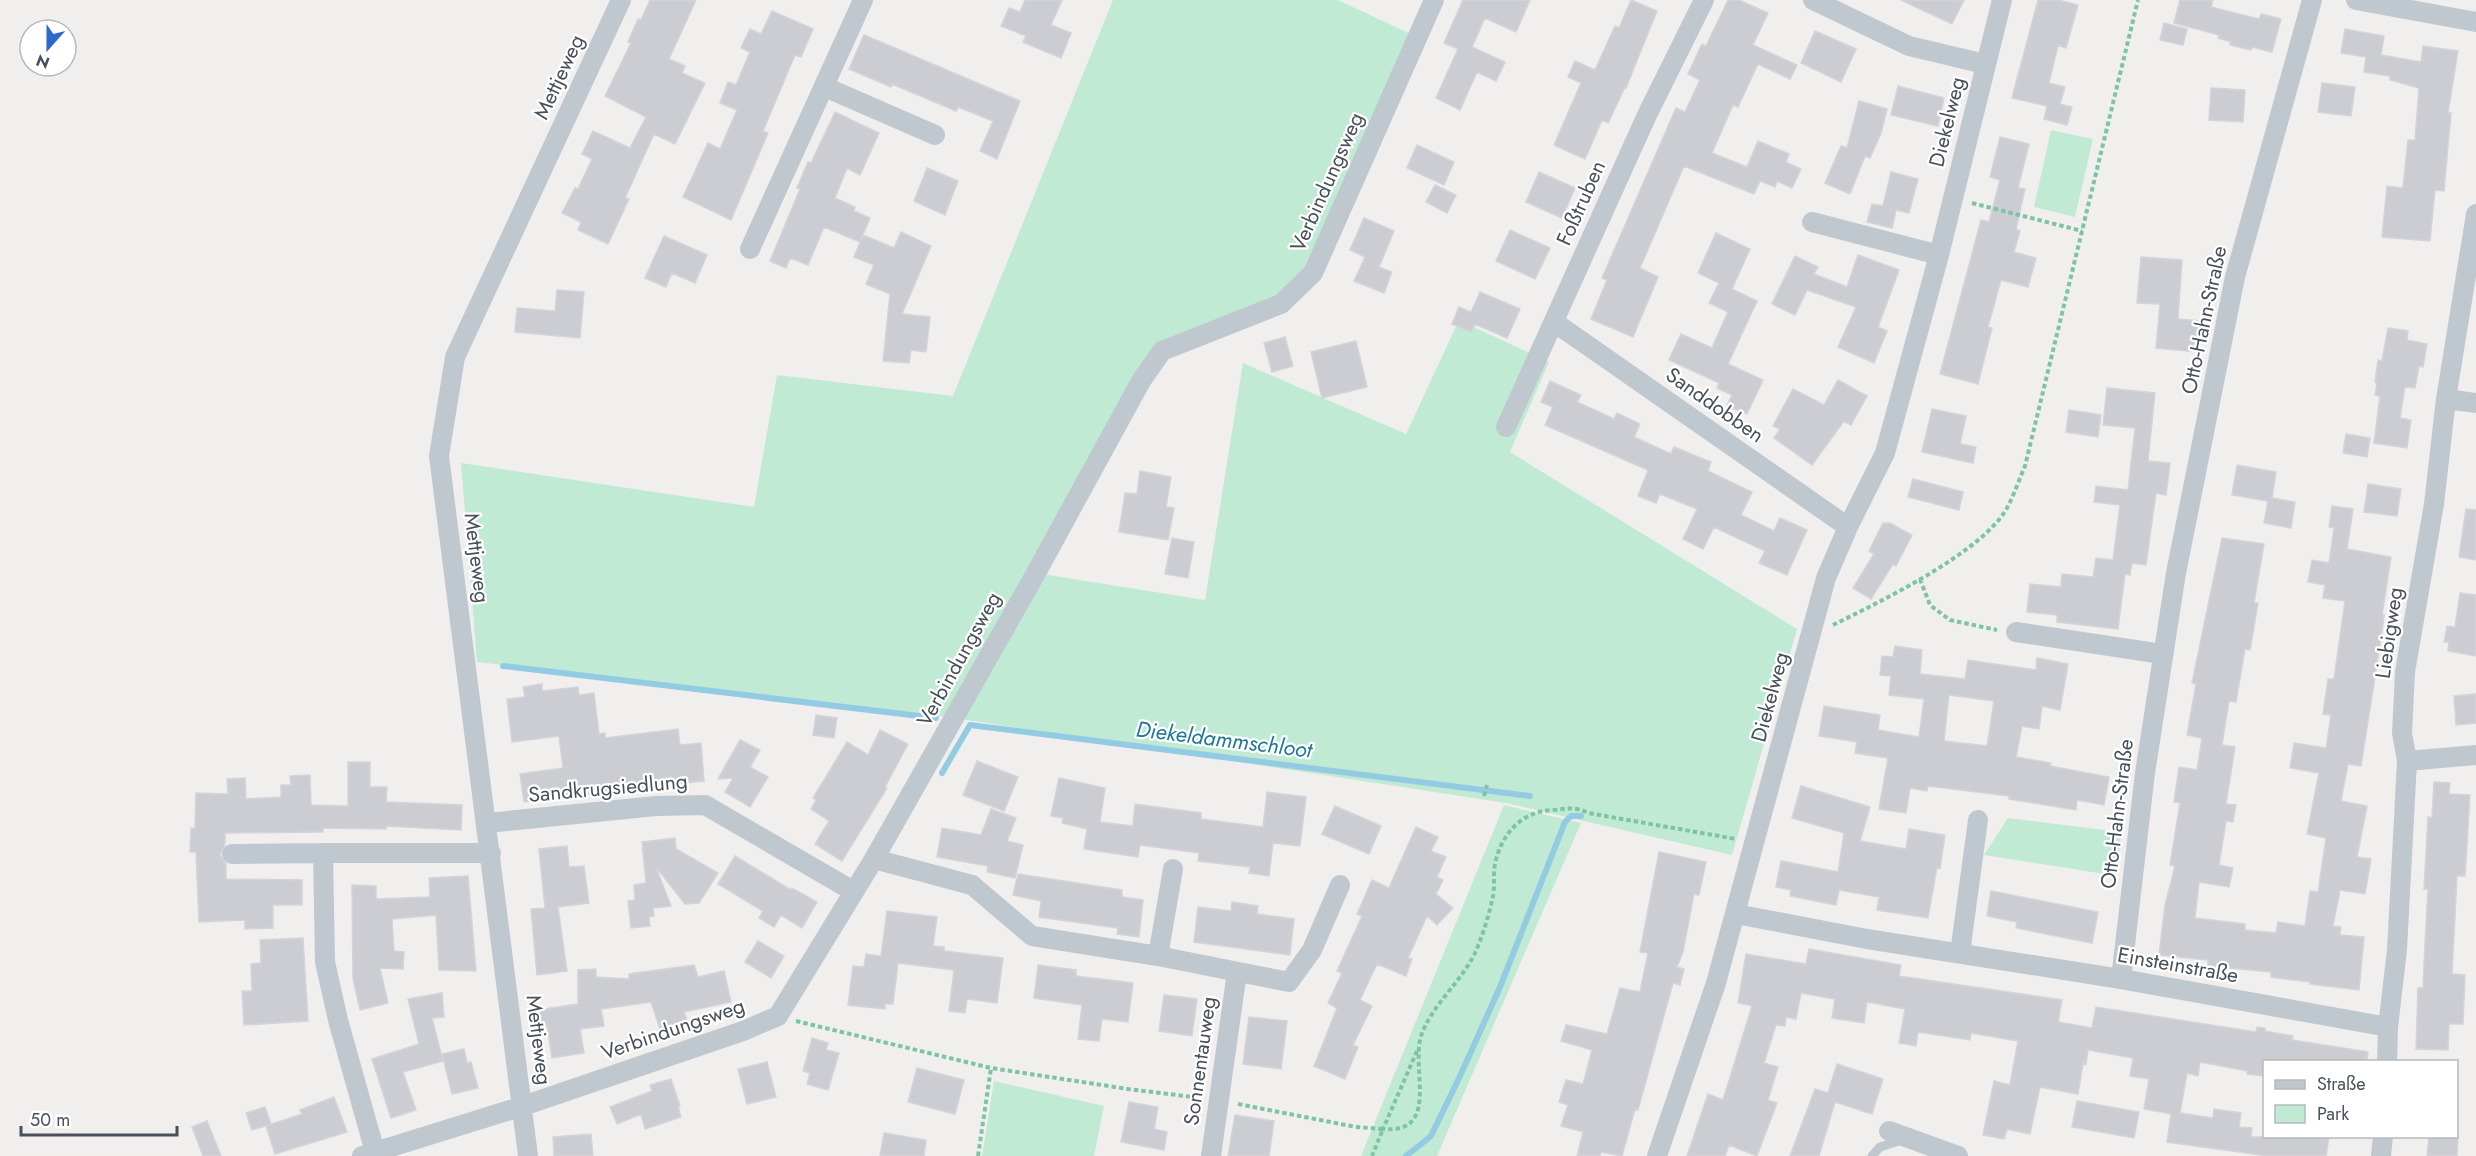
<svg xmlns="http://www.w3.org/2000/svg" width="2476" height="1156" font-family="Jost,sans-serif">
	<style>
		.green { fill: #c1ead4 }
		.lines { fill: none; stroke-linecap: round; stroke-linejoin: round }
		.stream { stroke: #93cce2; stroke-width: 6 }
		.building { fill: #cccdd2; stroke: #d3d4d9; stroke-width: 1.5; fill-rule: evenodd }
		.path { stroke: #7dc4a6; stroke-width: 4; stroke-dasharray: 4.5 3; stroke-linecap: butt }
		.service { stroke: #c0c8cf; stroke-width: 9 }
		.minor { stroke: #c0c8cf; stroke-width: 20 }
		.labels { text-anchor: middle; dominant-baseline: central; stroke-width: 4.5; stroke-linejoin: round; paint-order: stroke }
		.street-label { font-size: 21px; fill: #48505a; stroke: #fff }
		.water-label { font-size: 22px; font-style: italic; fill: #1c779a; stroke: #fff }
	</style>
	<rect width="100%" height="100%" fill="#f1efee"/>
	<path class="green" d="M1113,0H1338L1415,36L1313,273L1281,304L1162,351L1036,573L1205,600L1243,363L1406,434L1459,320L1549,362L1510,452L1797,629L1732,855L1506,803L954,718L477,662L461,463L754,507L777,375L953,396Z
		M2051,130L2093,139L2075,217L2034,207Z
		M1504,805L1581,823L1437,1156H1361Z
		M2008,818L2121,832L2117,876L1984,855Z
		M994,1081L1104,1106L1094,1156H982Z"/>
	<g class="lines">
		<path class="stream" d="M503,666L936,718
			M942,773L970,725L1530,796
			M1406,1156L1431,1136L1461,1074L1500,987L1565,822L1571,816H1581"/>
	</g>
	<path class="building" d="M650,0H696L669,59L685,66L682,73L705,83L675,144L654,134L625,198L629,199L608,244L578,230L581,222L562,213L575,188L578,189L592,159L582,154L593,131L630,148L646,117L605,96L631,43L628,42L638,19L641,20Z
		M1025,0H1062L1051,25L1071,33L1061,58L1023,42L1026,36L1001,26L1009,8L1020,12Z
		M1463,0H1530L1516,32L1485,18L1472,47L1505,62L1496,81L1477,72L1460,110L1436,98L1458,49L1444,43Z
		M1631,0L1657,11L1626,88L1625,87L1608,123L1602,120L1585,159L1554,145L1581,83L1568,77L1575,61L1595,70L1615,26L1619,28Z
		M1728,0H1739L1768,13L1753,45L1797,65L1790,79L1758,64L1738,107L1733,105L1712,153L1747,167L1758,141L1789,154L1786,162L1801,169L1792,188L1777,181L1775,187L1760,181L1754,194L1684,166L1640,268L1658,277L1633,337L1591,319L1607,280L1602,278L1676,108L1685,112L1700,80L1688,74L1702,44L1706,46Z
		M1901,0H1964L1952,24Z
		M2038,0H2058L2078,5L2066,48L2058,45L2049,83L2065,87L2060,104L2072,107L2067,125L2044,119L2047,106L2012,98Z
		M2180,0H2213L2211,7L2259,19L2261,14L2281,19L2272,52L2252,47L2251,50L2230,45L2231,42L2218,38L2219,35L2174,23Z
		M772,11L813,29L801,57L795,55L763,131L768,133L731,220L683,197L708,143L720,149L737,110L720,103L728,82L736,85L750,52L741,48L750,29L761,34Z
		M2164,23L2187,29L2183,45L2160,40Z
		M2345,29L2384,36L2381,55L2421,62L2423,46L2458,51L2448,113H2451L2444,191L2435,190L2430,241L2382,237L2387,186L2403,188L2408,140H2415L2419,88L2390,80V76L2364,72L2366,57L2341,53Z
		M1815,31L1856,49L1841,82L1801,63Z
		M864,35L1020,101L997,159L980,151L993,121L958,107L956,111L892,84L891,87L849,69Z
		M2322,83L2355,87L2351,116L2318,112Z
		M1898,86L1944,98L1938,126L1891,115Z
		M2211,88L2245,90L2243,122L2209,120Z
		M1859,101L1887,109L1881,133L1870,158L1865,156L1850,194L1825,183L1841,146L1847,148Z
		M835,112L879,133L860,175L847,168L835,198L855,207L854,211L870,218L860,242L824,227L808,265L790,258L786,268L770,261L800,189L797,188L808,162L811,163Z
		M2000,137L2029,144L2018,188L2025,189L2016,229L2020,231L2014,252L2036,258L2028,287L2001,280L1988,327L1992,328L1978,384L1940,374L1981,220L1989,222L2000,180L1990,177Z
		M1417,145L1454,162L1444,185L1407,168Z
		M927,168L958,181L945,215L914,201Z
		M1539,172L1575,188L1562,218L1526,202Z
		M1891,172L1918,179L1909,213L1896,210L1892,228L1867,222L1872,204L1883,206Z
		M1435,185L1456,195L1447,213L1426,202Z
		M1364,218L1394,231L1379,267L1392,272L1384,293L1354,281L1365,257L1350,250Z
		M1510,230L1550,248L1535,279L1496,261Z
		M901,232L931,246L902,314L930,317L926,352L911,350L909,363L883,361L890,294L866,284L874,265L854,257L863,235L894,248Z
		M1716,233L1750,249L1732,289L1757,301L1728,364L1763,380L1747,414L1727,406L1732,395L1717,388L1719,383L1669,360L1681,334L1712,348L1728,312L1709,303L1719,283L1698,273Z
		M664,236L707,255L695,283L672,273L666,287L645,278Z
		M1858,255L1899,270L1878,327L1887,331L1874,363L1838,347L1856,307L1807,290L1795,315L1772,304L1795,256L1818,267L1814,274L1847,287Z
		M2141,257L2182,260L2178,319L2201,321L2198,352L2156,348L2160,304L2137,303Z
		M557,290L584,292L580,338L515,332L517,308L555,311Z
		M1480,292L1520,309L1507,338L1475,324L1471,332L1452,324L1459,307L1471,312Z
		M2388,328L2408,331L2407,340L2427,344L2423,367L2419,366L2415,388L2405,387L2400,418L2411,420L2407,448L2374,443L2380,396L2375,395L2377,383L2375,382L2378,360L2382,361Z
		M1285,337L1293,366L1272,372L1264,343Z
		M1356,341L1367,387L1322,398L1311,352Z
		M1838,380L1867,396L1851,425L1844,421L1812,465L1774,438L1780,429L1773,426L1793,389L1824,405Z
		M1550,381L1581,395L1577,402L1614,419L1617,413L1640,424L1634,437L1671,454L1674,447L1711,462L1708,471L1752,492L1741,515L1774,531L1780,518L1807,530L1787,575L1759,563L1765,551L1714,527L1703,549L1683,539L1697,509L1660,494L1656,503L1638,496L1648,470L1545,425L1553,407L1541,402Z
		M2107,388L2155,393L2148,461L2170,463L2166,495L2156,493L2146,565L2132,563L2130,575L2125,574L2118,629L2057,622V615L2027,612L2030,584L2061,587L2062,574L2093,577L2096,558L2113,560L2120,505L2094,502L2096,486L2128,490L2135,428L2103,425Z
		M1932,409L1966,416L1960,444L1976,447L1973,463L1922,452Z
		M2069,410L2101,415L2098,437L2066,432Z
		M2346,434L2370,438L2367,457L2343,453Z
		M2237,465L2276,472L2272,498L2295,502L2291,528L2264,523L2268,501L2232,495Z
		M1140,471L1171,477L1166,507L1174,508L1168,540L1119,532L1125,493L1137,494Z
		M1913,479L1963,492L1959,510L1908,497Z
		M2368,484L2401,489L2397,516L2364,512Z
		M2332,506L2353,509L2347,549L2391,557L2382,615H2384L2382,632L2361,766L2348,764L2341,801L2367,806L2357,857L2371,859L2365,894L2340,890L2333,926L2341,927L2340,935L2364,937L2359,990L2310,984V982L2271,977V972L2208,966V960L2159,955L2165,905L2175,866L2170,865L2180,803L2174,802L2179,767L2197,770L2202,738L2187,735L2196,684L2192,683L2222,538L2264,544L2254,603H2258L2250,650L2245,649L2236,702L2229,701L2222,745L2235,747L2226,804L2236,805L2233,822L2226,821L2219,865L2233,868L2229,887L2199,882L2195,918L2245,924V930L2276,933L2278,922L2305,926L2310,891L2318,892L2326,838L2307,834L2319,773L2290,768L2294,743L2326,748L2331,715L2323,714L2328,679H2334L2345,601L2323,598L2325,585L2308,582L2312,560L2329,563L2334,528L2329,527Z
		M2466,509L2476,510V560L2459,557Z
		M1883,523H1890L1912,535L1896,566L1893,564L1871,599L1853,588L1874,554L1869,551Z
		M1172,538L1194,542L1188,578L1165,574Z
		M2460,593L2476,595V656L2448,651L2449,642H2444L2447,626L2455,627Z
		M1895,646L1922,650L1920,674L1965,679L1968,660L2036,670L2037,658L2068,664L2060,710L2042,706L2039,729L2022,726L2016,757L2051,763L2050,766L2109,777L2104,805L2077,800L2076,810L2009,799V796L1928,786L1927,791L1910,788L1906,813L1879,809L1888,758L1855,753L1857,742L1819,736L1824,706L1880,715L1878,730L1919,737L1924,699L1889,695L1891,676L1880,675L1882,656L1893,657ZM1949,695L1994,701L1987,746L1944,741Z
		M542,684V691L578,687L579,695L594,693L599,734L605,733V738L678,729L680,745L701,743L704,781L610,790V792L524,802L520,774L563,768L559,736L512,742L507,699L525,697L523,687Z
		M2476,694V723L2456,725L2454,696Z
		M816,715L837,718L834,738L813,735Z
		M880,730L908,744L885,787L887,788L842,861L815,844L829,821L811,809L816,800L813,798L847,742L868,755Z
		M740,740L760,750L750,767L768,777L750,807L725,792L733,778L718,779Z
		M977,761L1018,777L1004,811L963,795Z
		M348,762H370V787H387L386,802L462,805L461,830L386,826V829L323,828V832L225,833V844L220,855L226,864V879L302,880V905H273V928L245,929V920L199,922L196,852H190L191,828L195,829L196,793L228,794L227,779L245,778L246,799L281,797V785H291L290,776L310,775L311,805L348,806Z
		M1059,778L1105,788L1100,822L1133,826L1135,804L1201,813V819L1263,827L1267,792L1306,797L1300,846L1273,843L1269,876L1249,873L1250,867L1198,861L1199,853L1140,845L1138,857L1084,849L1087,829L1062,823L1063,818L1051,816Z
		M2434,782L2450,783L2449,794L2470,795L2465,876H2457L2452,974L2465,975L2463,1024H2449L2448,1050L2416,1049L2418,988H2423L2425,943L2428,889H2424L2428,817L2432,818Z
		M1801,786L1870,807L1860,841L1906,849L1909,829L1945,835L1940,868L1937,867L1928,918L1877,910L1879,897L1839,890L1836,905L1790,896L1791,890L1776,887L1781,861L1838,872L1844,833L1792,818Z
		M1335,806L1381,826L1369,854L1322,834Z
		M991,809L1016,818L1007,841L1023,845L1015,878L987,872L988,866L937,857L942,828L981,835Z
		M1416,827L1438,837L1431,851L1446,857L1437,877L1443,880L1436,894L1453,908L1437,925L1427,916L1408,958L1412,959L1406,976L1377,964L1360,1000L1372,1006L1353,1045L1358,1047L1345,1079L1314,1066L1337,1008L1328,1003L1342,973L1337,971L1362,916L1357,914L1372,880L1389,888Z
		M675,838L676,849L718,873L699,903L685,904L656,867L671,906L653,908L654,916L649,917L650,926L631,928L628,901L635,900L634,885L646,883L642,842Z
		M567,846L569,867L584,866L589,903L558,907L567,971L537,975L531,909L545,908L539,849Z
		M1659,852L1706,862L1699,895L1694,894L1683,952L1677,967L1684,969L1680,985L1673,983L1638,1110L1635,1109L1622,1156L1601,1152L1600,1156H1577L1583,1132L1561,1126L1568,1105L1559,1102L1566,1080L1583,1084L1592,1050L1561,1041L1566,1025L1607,1034L1620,988L1640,992L1648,953L1640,952Z
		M735,856L791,890L792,888L817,902L802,928L781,915L774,927L759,918L763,911L718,884Z
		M1018,874L1122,890V897L1143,900L1139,937L1117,934L1118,928L1039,917L1041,901L1013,895Z
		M468,876L476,971L439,970L436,915L392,919L394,951L404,952L403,969L380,968L388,1003L360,1010L353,979L352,885L376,886V899L430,897L429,878Z
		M1991,891L2098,912L2092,943L2016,928L2017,922L1987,916Z
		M1232,902L1258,906L1257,914L1294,919L1290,955L1194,942L1198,907L1231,911Z
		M887,911L937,917L933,946L944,947V951L1003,958L997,1003L967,999L965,1013L949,1011L954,970L898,963L893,1004H885V1009L848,1005L853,966L864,967L866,954L881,956Z
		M303,938L308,1021L244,1025L242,991H252L251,964L261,963L260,940Z
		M758,941L784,956L771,978L745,962Z
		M1809,949L1901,965L1899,976L2062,1000L2058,1022L2092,1028L2096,1007L2256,1032L2257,1027L2265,1028V1031L2293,1036L2292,1040L2368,1052L2367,1062H2265V1076L2247,1074L2248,1071L2200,1062L2198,1076L2187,1073L2180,1113L2213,1118L2214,1109L2241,1113L2239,1127L2252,1128L2251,1137H2329L2326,1156H2268L2167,1142L2171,1114L2144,1109L2149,1079L2130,1076L2133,1058L2088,1050L2086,1064L2083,1063L2078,1094L2040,1087L2030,1134L2007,1129L2004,1139L1983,1135L1994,1081L2010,1085L2018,1041L1971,1033L1970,1040L1918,1032L1916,1046L1899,1043L1905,1009L1867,1002L1864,1023L1832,1018L1835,999L1801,993L1796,1019L1786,1017L1785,1026L1776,1025L1764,1063L1778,1067L1768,1100L1777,1103L1757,1156L1729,1145L1725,1156H1687L1708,1094L1723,1100L1752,1006L1738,1003L1746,954L1806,964Z
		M694,965L698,977L724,971L731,1002L684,1012L687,1020L660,1029L651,1002L601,1009L604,1026L580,1029L584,1053L552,1058L547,1026L534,1028L532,1011L578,1004V970L596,969V977L629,979V974Z
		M1038,965L1076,970V976L1133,983L1128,1022L1102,1019L1099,1041L1078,1039L1082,1005L1034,998Z
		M442,993L444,1017L432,1018L443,1061L403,1072L416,1110L391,1118L372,1059L419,1044L408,999Z
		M1164,995L1197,999L1192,1036L1159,1031Z
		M1249,1017L1287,1021L1281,1069L1243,1064Z
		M812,1038L828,1043L826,1050L839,1053L828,1090L807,1084L810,1073L803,1071Z
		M464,1049L467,1063L471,1062L478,1088L452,1094L442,1054Z
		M767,1062L776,1097L747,1104L738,1069Z
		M1837,1064L1883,1079L1872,1114L1835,1102L1819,1156H1790L1815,1089L1828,1093Z
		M917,1068L964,1080L955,1114L908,1102Z
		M671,1079L680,1106L678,1107L681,1117L645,1129L641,1114L617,1124L610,1107L652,1091L650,1085Z
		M334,1097L347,1132L275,1154L266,1126L302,1114L300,1110Z
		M2077,1101L2139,1112L2134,1138L2072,1127Z
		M1129,1102L1158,1107L1154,1129L1167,1132L1164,1150L1121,1142Z
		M265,1107L271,1124L252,1130L246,1113Z
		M1235,1115L1274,1121L1269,1156H1228Z
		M207,1121L221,1156H203L192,1127Z
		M884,1133L926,1140L924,1156H880Z
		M591,1134L593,1156H554L553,1137Z
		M2429,1137H2458L2457,1156H2427Z"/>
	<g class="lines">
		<path class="path" d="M1972,203L2082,231
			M1920,579L1930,605L1950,620L1997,630
			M1833,625C1879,602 1982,553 2007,508C2014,495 2019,480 2025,466L2138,0
			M1484,796L1487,785
			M796,1021L991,1068L1128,1089L1201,1098
			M1417,1051L1383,1129C1442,1134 1409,1067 1422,1033C1434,1003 1461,982 1475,953C1483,935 1489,915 1493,896C1495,886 1493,875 1495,864C1501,834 1522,811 1553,810C1567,809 1575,806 1588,813L1736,839
			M1238,1104L1356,1127L1383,1129L1372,1156
			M978,1156L991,1068"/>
		<path class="service" d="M1872,1156L1880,1147L1902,1140"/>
		<path class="minor" d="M1813,0L1909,46L1985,64
			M2356,0L2476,22
			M825,87L935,135
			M1812,222L1939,255
			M750,249L863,0
			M1554,322L1848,527
			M2446,399L2476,403
			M1506,427L1647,115L1704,0
			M2016,632L2162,654
			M2407,761L2476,755
			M487,823L656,806L705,805L853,891
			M232,854L323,853
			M874,859L972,885L1032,936L1158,956L1289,982L1312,950L1340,885
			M1736,914L1867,939L2121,979L2388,1027
			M1960,953L1978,820
			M1158,956L1173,869
			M2121,979L2145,773L2176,573L2235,277L2312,0
			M2387,1062L2388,1027L2397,950L2407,761L2402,733L2405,672L2434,504L2446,399L2476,214
			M1889,1131L1958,1156
			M375,1152L338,1020L325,962L323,853H491
			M362,1156L523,1106L743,1031L778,1016L874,859L1036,573L1141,381L1162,351L1281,304L1313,273L1434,0
			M528,1156L439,456L455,357L621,0
			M1211,1156L1237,972
			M1657,1156L1716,983L1826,578L1848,527L1885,453L1939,255L2002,0
			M2381,1156L2383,1136"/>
	</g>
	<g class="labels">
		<g class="street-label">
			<text transform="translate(559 77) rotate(-65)">Mettjeweg</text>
			<text transform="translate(1947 122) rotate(-76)">Diekelweg</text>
			<text transform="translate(1327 182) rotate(-66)">Verbindungsweg</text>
			<text transform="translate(1581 203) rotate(-66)">Foßtruben</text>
			<text transform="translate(2204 320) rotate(-78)">Otto-Hahn-Straße</text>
			<text transform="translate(1715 405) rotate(35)">Sanddobben</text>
			<text transform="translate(477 558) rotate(83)">Mettjeweg</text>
			<text transform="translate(2389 633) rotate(-82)">Liebigweg</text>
			<text transform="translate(959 659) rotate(-61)">Verbindungsweg</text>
			<text transform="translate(1770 697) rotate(-75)">Diekelweg</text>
			<text transform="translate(608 788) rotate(-5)">Sandkrugsiedlung</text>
			<text transform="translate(2117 814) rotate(-83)">Otto-Hahn-Straße</text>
			<text transform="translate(2178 965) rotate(10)">Einsteinstraße</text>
			<text transform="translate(673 1029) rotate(-19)">Verbindungsweg</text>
			<text transform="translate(539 1040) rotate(83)">Mettjeweg</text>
			<text transform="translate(1200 1061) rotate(-82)">Sonnentauweg</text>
		</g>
		<g class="water-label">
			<text transform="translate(1224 739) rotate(7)">Diekeldammschloot</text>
		</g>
	</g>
	<rect x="2263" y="1060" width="195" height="78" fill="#ffffff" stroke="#b6b9bd" stroke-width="1.5"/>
	<rect x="2275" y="1080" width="30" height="9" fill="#c0c8cf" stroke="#b6b9bd" stroke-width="1.5"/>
	<text x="2317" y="1090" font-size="18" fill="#48505a">Straße</text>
	<rect x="2275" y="1105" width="30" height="18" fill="#c1ead4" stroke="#b6b9bd" stroke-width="1.5"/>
	<text x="2317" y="1120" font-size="18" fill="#48505a">Park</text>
	<g transform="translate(48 48) rotate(201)"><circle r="28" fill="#ffffff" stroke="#b6b9bd" stroke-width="1.5"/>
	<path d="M0-4.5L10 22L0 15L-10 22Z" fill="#2c68cd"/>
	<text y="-9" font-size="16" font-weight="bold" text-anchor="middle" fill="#48505a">N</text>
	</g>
	<path d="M21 1126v9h156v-9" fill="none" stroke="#48505a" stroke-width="3"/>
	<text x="30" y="1126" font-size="18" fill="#48505a" stroke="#ffffff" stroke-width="4.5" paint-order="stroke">50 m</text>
</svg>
